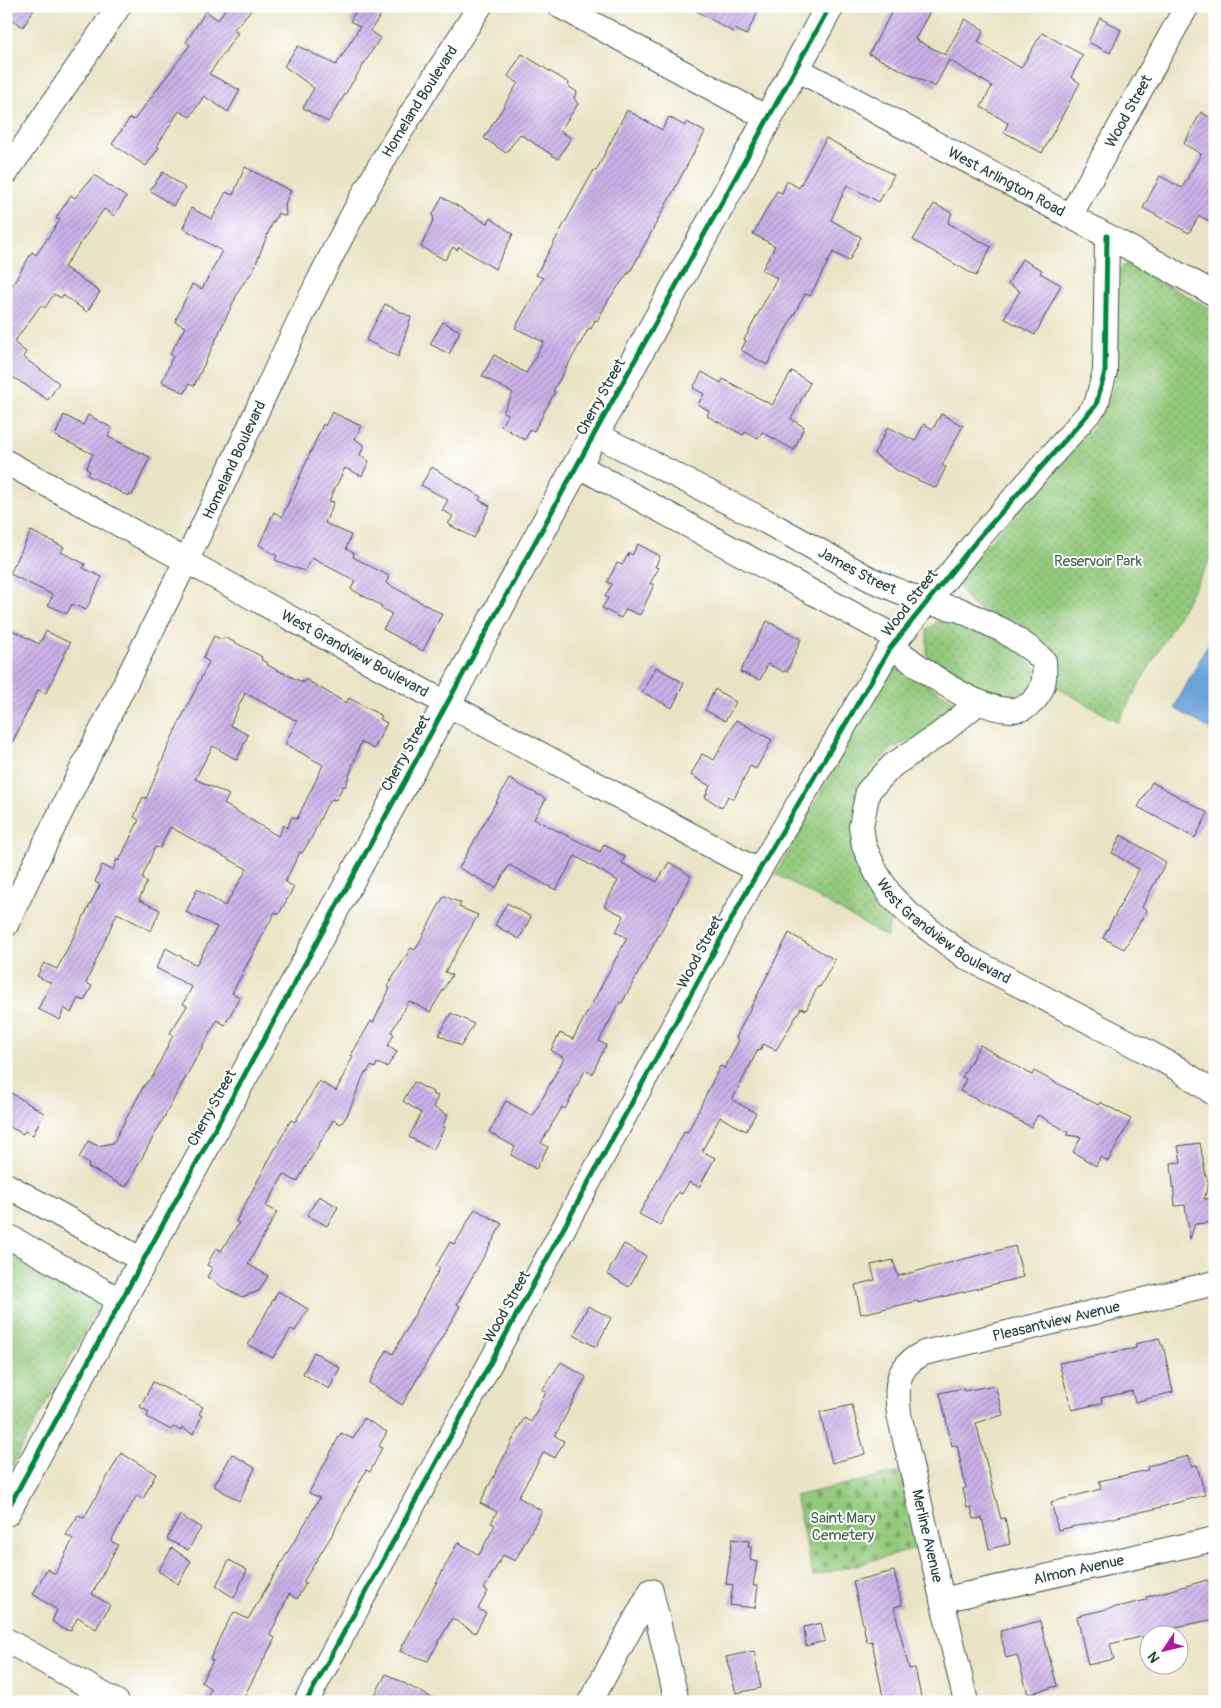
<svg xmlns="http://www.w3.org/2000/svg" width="1221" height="1708" font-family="Pangolin,sans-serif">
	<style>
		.grass { fill: url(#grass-dots); stroke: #598358 }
		.cemetery { fill: url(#cemetery-stones); stroke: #598358 }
		.water { fill: #6ba3d9; stroke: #457086 }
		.building { fill: url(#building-hatch); fill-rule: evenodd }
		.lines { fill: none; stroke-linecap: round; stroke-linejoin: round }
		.street-casing { stroke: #3d564a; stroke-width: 26 }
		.secondary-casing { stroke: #3d564a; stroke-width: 30 }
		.street { stroke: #fff; stroke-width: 24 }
		.secondary { stroke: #fff; stroke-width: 28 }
		.cycleway-casing { stroke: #fff; stroke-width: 8 }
		.cycleway { stroke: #00873e; stroke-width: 5 }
		.labels { text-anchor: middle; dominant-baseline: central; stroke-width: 4; stroke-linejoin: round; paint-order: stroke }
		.street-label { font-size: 15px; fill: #1f3d34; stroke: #fff }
		.park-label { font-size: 15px; fill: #3c6046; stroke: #fff }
	</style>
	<defs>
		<pattern id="grass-dots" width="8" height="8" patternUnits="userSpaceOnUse" patternTransform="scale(1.25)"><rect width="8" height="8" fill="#93c97b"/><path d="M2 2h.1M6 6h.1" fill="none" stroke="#77a466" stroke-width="1.8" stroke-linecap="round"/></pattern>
		<pattern id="cemetery-stones" width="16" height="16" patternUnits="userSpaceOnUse" patternTransform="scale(1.25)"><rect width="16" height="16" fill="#93c97b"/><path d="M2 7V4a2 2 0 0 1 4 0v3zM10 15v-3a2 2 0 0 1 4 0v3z" fill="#77a466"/></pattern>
		<pattern id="building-hatch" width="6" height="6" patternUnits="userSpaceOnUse" patternTransform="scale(1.25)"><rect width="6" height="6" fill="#cbb0e8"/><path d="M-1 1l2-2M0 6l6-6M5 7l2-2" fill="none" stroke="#a490bd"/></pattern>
	</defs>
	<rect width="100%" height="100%" fill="#fff"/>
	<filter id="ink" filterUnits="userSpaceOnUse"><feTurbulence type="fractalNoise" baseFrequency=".02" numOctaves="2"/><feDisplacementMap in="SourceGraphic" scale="10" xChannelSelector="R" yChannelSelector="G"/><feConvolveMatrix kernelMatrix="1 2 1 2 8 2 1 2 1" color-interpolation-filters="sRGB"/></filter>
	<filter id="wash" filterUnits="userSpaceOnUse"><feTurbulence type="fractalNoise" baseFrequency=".0096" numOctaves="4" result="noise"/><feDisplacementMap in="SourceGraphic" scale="20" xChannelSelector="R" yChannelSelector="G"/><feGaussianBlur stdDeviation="1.12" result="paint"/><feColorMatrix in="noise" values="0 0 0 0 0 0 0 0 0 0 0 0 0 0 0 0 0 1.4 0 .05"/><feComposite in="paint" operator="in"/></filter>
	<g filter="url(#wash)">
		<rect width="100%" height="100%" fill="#eae4c6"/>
		<path class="grass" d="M1126,263L1215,311V551L1118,722L1056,687L1054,663L971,604L958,586V577L1093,426C1099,417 1108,407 1111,396C1124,356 1115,315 1116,274Z
			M952,617L1008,640L1036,668V682L1017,702C981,692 952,683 927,655V629L943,618Z
			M898,667L953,700L955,708L923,735L893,748L869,772L856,790L851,836L857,874L874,897L891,912L887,937L776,874L888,670Z
			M6,1248L101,1301L6,1477Z"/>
		<path class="cemetery" d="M903,1471L921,1548L813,1576L795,1496Z"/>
		<path class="water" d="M1215,631V732L1174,708Z"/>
		<g id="blocks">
			<path class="building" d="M6,6H36L23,27L6,15Z
				M227,6H255L233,30L238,33L209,74L240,90L228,112L204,96L190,117L179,111L157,146L159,148L146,166L112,144L130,118L134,120L190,45L186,42L206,11L218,20Z
				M359,6H387L370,31L380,38L328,122L303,108L314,88L284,66L298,46L336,65L360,27L350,21Z
				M688,6H761L746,35L735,29L733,32Z
				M895,6H933L915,39L945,55L965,19L984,30L978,42L1021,68L1042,33L1083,55L1071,77L1080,83L1042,153L1004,132L1008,123L981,107L992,86L949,60L935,87L869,54Z
				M1100,18L1121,30L1110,53L1088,42Z
				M522,54L569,83L568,86L577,92L574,98L578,104L560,131L571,138L558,159L520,134L506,153L484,138L518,83L508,76Z
				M627,110L662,130L669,117L685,126L687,122L705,132L629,274L628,273L609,299L597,321L595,320L591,329L589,328L553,391L555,392L534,431L530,429L525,440L501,426L508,414L503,412L513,393L482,376L494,355L526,373L544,342L515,328L543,278L536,275L594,170L596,171Z
				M1201,112L1215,121V224L1199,216L1189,233L1143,208L1160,176L1182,188L1201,154L1184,144Z
				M826,138L894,175L879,202L847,185L831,220L861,237L849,261L833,252L810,296L805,294L767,365L741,350L746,341L744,340L777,278L762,270L775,246L753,234L777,191L782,193L787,181L799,188Z
				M245,167L291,191L285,203L286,216L278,213L274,222L273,221L253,271L240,288L194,386L189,384L185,393L162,382L173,356L170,354L185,327L175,322L192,284L202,289L222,251L183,228L191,208L212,219L226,192L233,195Z
				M163,172L185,188L173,206L150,190Z
				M94,175L126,197L114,216L104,209L64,267L100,292L87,312L63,295L61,298L54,294L45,308L41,305L14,342L26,352L23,357L59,383L48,400L10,375L6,381V296L32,252L36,255L60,220L56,218L71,195L75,198Z
				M442,197L488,224L490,218L513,234L495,269L459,247L457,250L453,247L445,260L421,247L434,218L432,216Z
				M934,204L952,213L948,223L991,247L976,276L913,240Z
				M1022,259L1042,270L1040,273L1061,285L1035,335L1004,318L1020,291L1008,284Z
				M385,304L411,317L398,357L366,340Z
				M443,322L460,331L449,354L430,344Z
				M792,371L810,383L791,419L804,427L794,450L762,432L758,438L745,432L743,435L707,416L709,411L698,404L704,394L693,388L702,372L721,383L723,379L772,405Z
				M332,412L361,426L355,439L364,445L360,455L369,461L362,476L345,468L329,501L334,502L325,523L351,535L346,549L354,553L353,557L389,576L386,583L442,614L423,651L383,629L392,614L381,608L382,606L351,589L355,581L312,558L304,571L275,560L277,556L259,545L274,512L282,517L323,424L325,426Z
				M941,414L963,426L942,465L946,467L936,488L898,471L874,454L888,427L915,441L924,424L933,429Z
				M64,415L83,425L88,415L112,428L108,437L150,457L132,496L129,494L128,496L87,475L90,471L86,469L93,454L55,436Z
				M432,467L481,497L479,500L490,506L474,538L448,524L453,516L442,510L448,500L421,485Z
				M31,531L64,547L61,552L85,564L83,568L102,577L86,610L72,604L67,614L48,605L53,595L10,574Z
				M638,544L660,556L655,567L659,568L650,583L654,585L640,615L626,609L621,618L602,608L608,598L605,596L612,584L607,582L617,563L622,565L629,553L632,555Z
				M767,621L801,639L787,672L785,670L784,672L768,664L760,680L740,672Z
				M12,630L39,644L46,631L70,643L46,693L38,690L6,755V643Z
				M214,636L222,640L224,637L248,649L262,657L261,660L268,663L267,665L304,683L305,679L346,703L349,698L382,716L380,719L387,723L374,749L361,742L345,787L343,786L336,800L332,799L326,806L311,839L302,853L300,852L285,882L294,887L279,914L275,912L232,993L240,997L225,1025L217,1020L126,1187L88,1167L89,1164L79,1158L88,1141L98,1146L113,1143L145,1084L153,1076L173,1035L170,1033L187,1006L183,1004L192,987L156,968L166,948L196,965L217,927L186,912L197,889L225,906L247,869L170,827L160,848L155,847L142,878L147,882L139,900L160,910L151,931L117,913L86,983L92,986L84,1001L78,998L71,1013L64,1008L60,1020L38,1009L51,983L37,976L44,963L57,969L100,885L95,882L102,865L113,870L117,859L119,861L139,820L134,817L143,797L146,799L174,733L209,662L203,658ZM245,693L297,721L285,744L323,765L297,819L292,817L287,828L284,825L278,836L224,804L229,795L195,779L213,746L237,760L248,735L230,725Z
				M656,667L684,683L672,708L642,692Z
				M715,689L736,702L725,721L705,710Z
				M736,720L772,740L756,769L750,766L734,799L728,796L722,808L705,797L710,786L691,775L702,754L714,760Z
				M509,779L546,799L534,819L600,852L604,844L625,857L622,863L657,882L669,862L691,876L622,1003L620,1002L599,1041L606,1045L592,1074L585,1070L565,1109L562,1107L541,1143L548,1147L536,1169L511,1155L515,1147L489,1132L506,1101L533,1116L564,1058L551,1050L560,1033L573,1039L627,938L616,932L624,916L604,906L618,881L575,856L556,890L509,865L496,888L459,868Z
				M1152,782L1208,813L1195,838L1138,807Z
				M1121,835L1166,862L1142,907L1147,910L1124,949L1103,938L1139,869L1112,853Z
				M444,896L461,903L459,907L478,915L445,972L452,975L430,1012L409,1001L391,1032L394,1034L388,1046L397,1052L387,1067L377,1063L375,1068L371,1066L367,1073L365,1072L347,1116L341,1124L333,1120L297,1182L284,1174L266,1206L277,1212L248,1264L268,1276L259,1291L242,1297L224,1288L207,1277L212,1268L207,1265L216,1248L221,1251L239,1223L236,1221L270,1158L291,1120L295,1122L319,1081L336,1091L353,1056L351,1055L371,1021L373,1023L390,988L387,987L411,948L415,950Z
				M507,903L531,917L519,939L495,925Z
				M789,933L835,960L820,987L818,986L806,1010L801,1008L776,1050L763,1044L760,1051L758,1050L732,1100L756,1113L746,1131L720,1117L702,1151L715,1158L699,1187L689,1182L682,1194L678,1192L660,1225L639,1214L685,1131L688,1132L720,1066L725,1068L739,1040L736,1038L745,1019Z
				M451,1013L474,1024L461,1046L439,1035Z
				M980,1045L1032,1075L1034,1071L1098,1105L1100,1102L1131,1119L1108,1161L1100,1157L1096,1166L1073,1152L1081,1137L1067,1135L1068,1132L1038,1115L1031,1127L960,1091L966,1079L962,1077Z
				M414,1082L433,1092L432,1094L438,1096L433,1107L448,1115L442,1126L445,1127L433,1150L409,1137L421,1113L403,1101Z
				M6,1090L44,1113L33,1135L25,1131L23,1134L6,1125Z
				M1200,1143L1206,1177L1209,1182L1204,1199L1215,1198V1222L1195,1224L1190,1239L1185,1205L1175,1206L1171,1163L1181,1162L1178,1146Z
				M319,1196L338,1207L327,1226L307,1215Z
				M475,1209L502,1224L457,1304L460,1306L402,1405L369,1383L387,1350L393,1354L440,1268L436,1266L450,1242L455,1244Z
				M624,1244L646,1256L629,1287L607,1274Z
				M1015,1246L1023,1277L918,1303V1301L861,1314L855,1285L875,1280L871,1265L893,1260L898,1276Z
				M278,1291L308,1309L295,1331L291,1329L273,1358L248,1345Z
				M588,1306L611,1318L596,1347L574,1335Z
				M1159,1338L1161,1345H1163L1173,1392L1135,1402L1132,1391L1101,1398L1102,1403L1072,1410L1059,1363L1136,1348L1135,1344Z
				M314,1352L340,1368L329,1389L303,1374Z
				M561,1362L586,1377L555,1436L564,1441L555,1458L544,1452L518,1497L542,1511L515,1561L503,1555L484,1589L488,1591L478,1609L486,1613L475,1633L452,1618L428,1661L400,1651L458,1542L479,1555L495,1525L491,1523L497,1512L480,1503L524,1418L531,1422L546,1392L542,1390Z
				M153,1382L203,1407L199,1414L202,1416L193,1434L182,1428L181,1431L173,1427L171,1430L147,1417L149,1412L140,1407Z
				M995,1385L1003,1415L976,1423L1001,1519L1005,1518L1010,1544L989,1549L982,1518L974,1519L971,1507L967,1508L963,1489L966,1488L957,1445L952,1446L940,1393L963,1388L964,1391Z
				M852,1405L865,1454L832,1463L820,1412Z
				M364,1418L387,1432L379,1446L382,1448L370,1472L366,1470L332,1535L303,1582L306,1583L297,1599L289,1594L270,1635L275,1638L241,1702H203L211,1689L201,1682L213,1661L210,1659L223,1631L234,1612L248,1619L320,1498L309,1493L341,1433L353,1439Z
				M121,1453L156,1474L143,1499L137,1495L111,1541L118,1545L92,1594L110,1605L96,1629L78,1617L70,1631L61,1628L52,1621L57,1610L33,1594L47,1569L55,1574L73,1539L66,1535L78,1515L84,1518Z
				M232,1454L255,1468L239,1501L214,1486Z
				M1189,1456L1191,1466L1197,1465L1205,1495L1154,1509L1058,1530L1051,1502L1101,1489L1099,1481L1148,1470L1147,1466Z
				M180,1515L201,1528L188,1550L167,1539Z
				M732,1539L749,1541L748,1547H751L750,1560L757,1562L753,1586H758L755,1608L730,1605L733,1585L726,1584Z
				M172,1548L191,1561L178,1584L158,1571Z
				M229,1560L247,1570L234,1598L216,1586Z
				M894,1571L902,1605L894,1607L909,1669L915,1668L922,1702H884L872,1641L867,1642L853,1581Z
				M1207,1580L1208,1582L1215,1581V1619L1175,1627L1178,1636H1145L1110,1644L1114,1659L1088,1665L1077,1616L1147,1600L1146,1597Z
				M1040,1621L1057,1686L1028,1694L1017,1655L1006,1658L1000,1631Z
				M821,1623L825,1641L806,1646L804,1627Z
				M754,1651L761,1688L736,1693L726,1657Z
				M386,1674L440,1702H371Z"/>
		</g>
	</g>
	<g filter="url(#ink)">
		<use href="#blocks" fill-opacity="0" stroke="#3d564a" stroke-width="1"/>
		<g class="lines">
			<g class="street-casing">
				<g id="street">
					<path d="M560,6L769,119"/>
					<path id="s1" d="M797,69L1215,294"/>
					<path d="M6,173L119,6"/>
					<path id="s2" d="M1070,216L1187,6"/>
					<path id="s3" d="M595,434L767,522L872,580L925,602L960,610L1004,631L1032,650L1044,661C1045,674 1045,687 1036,698C1006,738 919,666 891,646"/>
					<path id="s4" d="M6,462L447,704L758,871"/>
					<path d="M577,465L897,638"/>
					<path id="s5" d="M979,702L940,734L893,765L868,791L861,826L864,846L877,874L891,896L909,914L964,956L1136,1046L1177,1068L1215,1094"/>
					<path id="s6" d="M6,925C64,801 128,680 188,557C250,431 304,300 373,178C406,119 444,63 480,6"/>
					<path d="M6,1185L142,1260"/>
					<path d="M6,1235L121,1301"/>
					<path d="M651,1591L677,1702"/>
					<path id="s7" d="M942,1600L1215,1539"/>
					<path d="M6,1640L117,1702"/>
					<path d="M306,1702L748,889L891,647L977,540L1096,405L1105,372L1107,236"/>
					<path d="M590,1702L651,1591"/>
					<path id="s8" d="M966,1702L899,1414C896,1385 895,1367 924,1353L1215,1283"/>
				</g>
			</g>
			<g class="secondary-casing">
				<path id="secondary" d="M6,1512L569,480L830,6"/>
			</g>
			<use href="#street" class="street"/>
			<use href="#secondary" class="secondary"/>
			<g class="cycleway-casing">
				<path id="cycleway" d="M6,1512L569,480L830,6
					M306,1702L748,889L891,647L977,540L1096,405L1105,372L1107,236"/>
			</g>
			<use href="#cycleway" class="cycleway"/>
		</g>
	</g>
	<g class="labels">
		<g class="street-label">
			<text stroke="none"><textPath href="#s6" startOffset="922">Homeland Boulevard</textPath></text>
			<text stroke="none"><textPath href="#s2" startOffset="120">Wood Street</textPath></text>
			<text stroke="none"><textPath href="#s1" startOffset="238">West Arlington Road</textPath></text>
			<text transform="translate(601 397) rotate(-61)">Cherry Street</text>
			<text stroke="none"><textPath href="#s6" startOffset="518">Homeland Boulevard</textPath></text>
			<text stroke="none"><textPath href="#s3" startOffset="296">James Street</textPath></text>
			<text transform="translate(910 603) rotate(-52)">Wood Street</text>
			<text stroke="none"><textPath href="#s4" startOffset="398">West Grandview Boulevard</textPath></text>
			<text transform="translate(406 753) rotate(-61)">Cherry Street</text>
			<text stroke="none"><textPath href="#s5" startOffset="319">West Grandview Boulevard</textPath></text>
			<text transform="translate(700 952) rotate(-62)">Wood Street</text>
			<text transform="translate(212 1108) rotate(-61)">Cherry Street</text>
			<text transform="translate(507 1307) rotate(-61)">Wood Street</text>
			<text stroke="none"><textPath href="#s8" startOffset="504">Pleasantview Avenue</textPath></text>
			<text transform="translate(927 1536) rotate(77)">Merline Avenue</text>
			<text stroke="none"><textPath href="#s7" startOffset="140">Almon Avenue</textPath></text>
		</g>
		<g class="park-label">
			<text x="1098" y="561">Reservoir Park</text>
			<text x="843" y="1518">Saint Mary<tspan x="843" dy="17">Cemetery</tspan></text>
		</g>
	</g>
	<rect width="1221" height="1708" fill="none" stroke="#fff" stroke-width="25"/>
	<g transform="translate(1164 1650) rotate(235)"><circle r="24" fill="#ffffff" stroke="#a5b1ae"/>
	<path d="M0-4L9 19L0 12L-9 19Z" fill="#b5179e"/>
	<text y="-8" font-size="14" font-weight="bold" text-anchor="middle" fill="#1f3d34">N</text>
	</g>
</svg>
